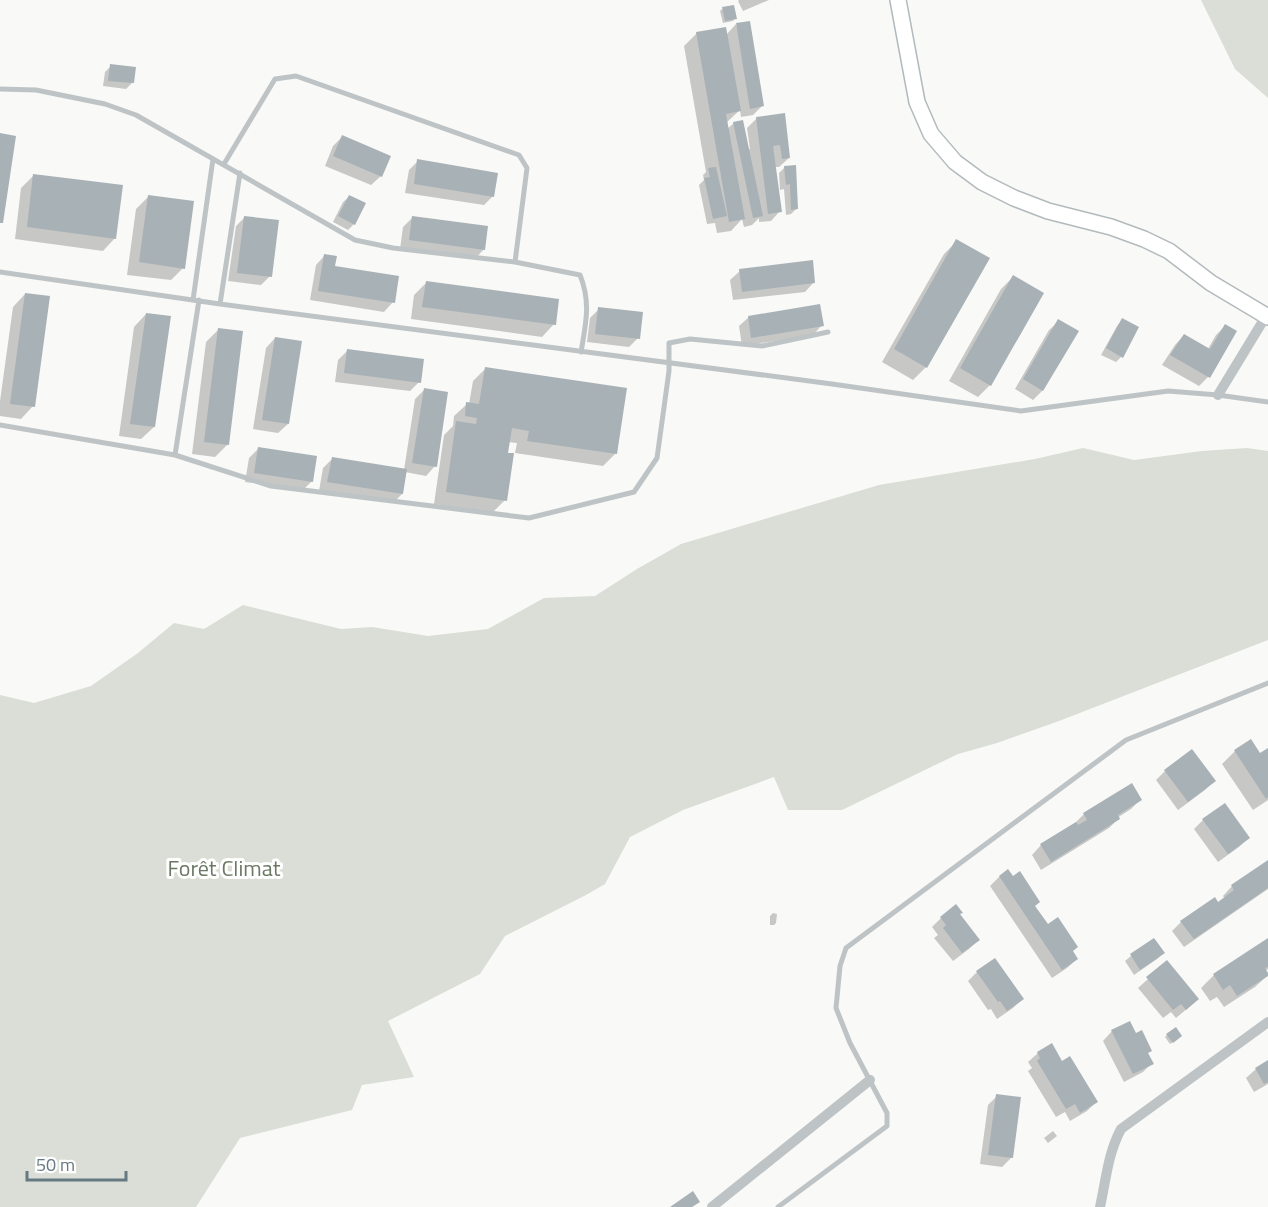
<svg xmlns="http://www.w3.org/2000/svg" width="1268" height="1207" font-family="'Titillium Web',sans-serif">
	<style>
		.green { fill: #daded6 }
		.shadow { fill: #0003 }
		.building { fill: #a8b1b6 }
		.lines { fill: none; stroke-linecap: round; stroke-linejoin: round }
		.secondary-casing { stroke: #b3babd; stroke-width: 18 }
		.service { stroke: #bec4c6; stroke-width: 5 }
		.minor { stroke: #bec4c6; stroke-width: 10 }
		.secondary { stroke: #fff; stroke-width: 15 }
		.labels { text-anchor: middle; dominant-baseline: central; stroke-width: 6; stroke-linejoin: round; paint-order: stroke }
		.park-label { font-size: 22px; fill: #6a7864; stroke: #fff }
	</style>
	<rect width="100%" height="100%" fill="#f9f9f7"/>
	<path class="green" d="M1201,0H1268V98L1235,69Z
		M1083,448L1134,460L1202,451L1247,448L1268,451V640L1059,721L997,743L958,754L842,810H788L774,777L683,810L630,837L605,884L586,895L505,936L480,974L388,1021L414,1077L362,1085L352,1110L240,1138L196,1207H0V695L34,703L91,686L138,653L174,623L204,629L243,605L341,629L372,627L428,636L488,629L544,598L595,596L637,569L681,544L879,485L1035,459Z"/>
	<path class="shadow" d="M739,0H769L743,11L738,1Z
		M722,9L735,18L733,21L723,23L720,11Z
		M736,24L762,106L753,115L741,117L740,110L726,123L727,129L734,123L748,149H750L747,128L757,118L784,115L789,158L779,167H775L780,211L771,221L759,222V218L752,225L744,227L742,219L731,231L717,233L715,223L707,224L699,185L704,180L703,175L706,172L684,46L697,33L726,35Z
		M111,66L132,83L126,89L103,86L105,72Z
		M342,137L381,176L371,185L325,166L333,146Z
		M418,161L493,196L484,205L405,193L409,170Z
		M785,167H794L797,208L791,214L786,215L784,189L780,190L779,173Z
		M34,175L115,238L103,251L15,239L21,188Z
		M149,196L183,268L171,280L127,275L136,209Z
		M349,197L354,224L348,230L333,222L343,202Z
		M245,217L270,276L261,285L228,281L236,226Z
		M412,218L484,249L475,259L400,249L403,227Z
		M957,241L926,367L913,380L882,362L944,254Z
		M325,255L333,267L393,302L384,312L310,300L316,265Z
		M740,271L814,282L805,292L733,300L730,280Z
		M1013,277L990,385L978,397L949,381L1001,289Z
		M426,283L554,324L542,337L411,319L414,295Z
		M25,294L33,406L21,419L0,416V401L13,307Z
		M599,309L638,338L629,347L587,342L590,318Z
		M146,314L154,427L141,439L119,436L134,327Z
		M749,317L822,325L813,335L742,346L739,326Z
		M1122,320L1121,357L1116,362L1101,355L1117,326Z
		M1059,321L1077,332L1042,391L1033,400L1015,389L1049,330Z
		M1225,326L1208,377L1199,386L1162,365L1175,345L1184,335L1208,349L1216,335Z
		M219,329L228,444L215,457L192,454L206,342Z
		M275,338L288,424L278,433L253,429L266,348Z
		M347,351L419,382L410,391L335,382L338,360Z
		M485,369L616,453L603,466L515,453L517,443L508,442L505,500L493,512L434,504L444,435L453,426L454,416L467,404H469L473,381Z
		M424,390L435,466L426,476L405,472L402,494L393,503L319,491L323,468L332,459L404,470L415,399Z
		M258,449L312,481L303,490L245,482L249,458Z
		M1268,750V800L1253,810L1222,764L1235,751L1260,755Z
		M1165,771L1214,781L1205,790L1178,810L1156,780Z
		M1140,800L1131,809L1117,818L1118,819L1109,828L1041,870L1032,855L1041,845L1075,823L1084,814Z
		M1203,820L1248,838L1239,847L1218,862L1194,829Z
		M1268,862V889L1184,947L1172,931L1181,922L1218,904L1225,899L1223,896L1232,886Z
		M1008,871L1047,926L1071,951L1077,959L1067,968L1052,978L990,886L999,877Z
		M773,913L777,914L776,923L774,925H770V916Z
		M959,914L978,940L969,949L953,961L934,938L938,935L932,927L941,918Z
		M1154,940L1163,953L1157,959L1134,975L1125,961L1131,956Z
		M1268,940V969L1265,971L1268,975L1255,987L1224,1007L1217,997L1210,1001L1201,988L1214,975Z
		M1167,962L1188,1008L1176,1018L1171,1012L1163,1018L1138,988Z
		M977,972L1022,999L1013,1008L997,1019L991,1009L988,1010L968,981Z
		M1112,1031L1152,1063L1143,1072L1124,1082L1103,1041Z
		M1167,1035L1178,1039L1170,1044L1165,1037Z
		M1051,1045L1062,1063L1096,1102L1087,1111L1070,1121L1065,1112L1056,1117L1028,1071L1032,1068L1028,1062L1038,1053Z
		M1268,1062V1084L1254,1092L1246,1078L1256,1069Z
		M997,1096L1011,1158L1002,1167L980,1164L988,1105Z
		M1053,1131L1057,1136L1048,1143L1044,1138Z"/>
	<path class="building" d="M734,5L737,19L725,21L722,7Z
		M750,21L764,106L750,109L736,23Z
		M726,27L741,111L726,114L745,219L729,222L696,32Z
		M110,64L136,67L134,83L108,81Z
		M785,113L790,158L782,159L780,145L773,146L782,212L768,214L756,117Z
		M743,120L763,216L753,218L733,122Z
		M0,133L16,136L3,223H0Z
		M342,135L391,156L382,177L333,156Z
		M417,159L498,173L494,197L414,184Z
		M796,165L798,209L791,210L790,184L786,185L784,166Z
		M716,167L727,216L713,219L704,178L710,177L708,168Z
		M33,174L123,185L116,239L27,227Z
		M148,195L194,201L185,269L139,262Z
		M349,195L366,203L355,225L338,216Z
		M244,216L279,220L272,277L237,273Z
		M412,216L488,226L485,250L409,240Z
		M956,239L990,258L927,368L894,349Z
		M324,254L337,256L335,266L399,276L395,303L318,291Z
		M813,260L815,283L742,292L739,269Z
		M1013,275L1044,293L991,386L960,368Z
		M426,281L559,299L556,325L422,307Z
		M25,293L50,296L35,407L10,404Z
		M820,304L824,326L751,338L748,316Z
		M598,307L643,312L640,339L595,334Z
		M146,313L171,316L155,427L130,424Z
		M1122,318L1139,327L1123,358L1106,348Z
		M1058,319L1079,331L1043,391L1023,379Z
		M1225,324L1237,331L1210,378L1170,355L1184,334L1210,349Z
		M218,328L243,331L229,445L204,442Z
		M275,337L302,341L289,424L262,420Z
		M347,349L424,359L421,383L344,373Z
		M485,367L627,388L617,454L527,441L529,431L512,428L508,453H514L507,501L446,492L456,421L476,424L477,418L465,416L466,402L479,404Z
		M424,388L448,392L437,467L412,463Z
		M258,447L317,456L313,482L254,473Z
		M332,457L407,469L403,494L327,482Z
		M1251,739L1260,753L1268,748V797L1266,799L1234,750Z
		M1192,749L1216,781L1188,802L1164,770Z
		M1132,783L1142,800L1118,815L1120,819L1051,862L1040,844L1076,822L1078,825L1087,820L1083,813Z
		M1225,803L1250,838L1228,854L1202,819Z
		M1268,860V888L1194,939L1180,921L1215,897L1218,902L1234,890L1231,885Z
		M1008,869L1013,876L1020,871L1040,902L1035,906L1048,924L1058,917L1078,947L1073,951L1078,959L1062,970L999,876Z
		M956,904L963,913L960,914L980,940L962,953L943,928L946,925L940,917Z
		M1154,938L1165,953L1140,970L1130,954Z
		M1268,938V967L1265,968L1268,973V976L1237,996L1230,985L1223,990L1213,974Z
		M995,958L1024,999L1007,1011L1000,1001L998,1002L976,971Z
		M1167,960L1199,999L1186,1010L1181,1004L1173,1010L1146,977Z
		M1130,1021L1136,1033L1142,1030L1152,1051L1148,1053L1154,1064L1133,1074L1111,1030Z
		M1176,1027L1182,1036L1173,1043L1166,1034Z
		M1052,1043L1062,1061L1070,1056L1098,1102L1080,1113L1075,1104L1066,1109L1037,1061L1040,1058L1037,1052Z
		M1268,1060V1082L1264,1084L1255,1068Z
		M996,1094L1021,1097L1013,1158L988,1155Z
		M693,1191L700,1202L692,1207H670Z"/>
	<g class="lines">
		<g class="secondary-casing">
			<path id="secondary" d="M898,0L917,102L931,134L955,162L982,182L1014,198L1048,211L1111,227L1144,239L1169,251L1211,283L1268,317"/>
		</g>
		<path class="service" d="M0,89L36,90L105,104L136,115L355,240L393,248L515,262L580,275C591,302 586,323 581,352
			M224,164L275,79L296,76L519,155L527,168L515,262
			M0,272L220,304L832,384L1021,411L1168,391L1218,395L1268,402
			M193,300L213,159
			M220,304L240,173
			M0,425L175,455L199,300
			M175,455L271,486L529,518L634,492L657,458L669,371V343L690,339L762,346L828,332
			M778,1207L887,1126V1113L850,1043L836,1008L840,966L846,948L1126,740L1268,683"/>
		<path class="minor" d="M1218,395L1266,316
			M712,1207L870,1080
			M1100,1207C1106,1180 1108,1153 1121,1129L1268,1022"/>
		<use href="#secondary" class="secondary"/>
	</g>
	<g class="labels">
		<g class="park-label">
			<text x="224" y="868">Forêt Climat</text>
		</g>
	</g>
	<path d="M27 1171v9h99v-9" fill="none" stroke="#667880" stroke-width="3"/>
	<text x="36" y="1171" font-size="18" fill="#667880" stroke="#ffffff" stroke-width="4.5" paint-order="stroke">50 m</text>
</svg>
